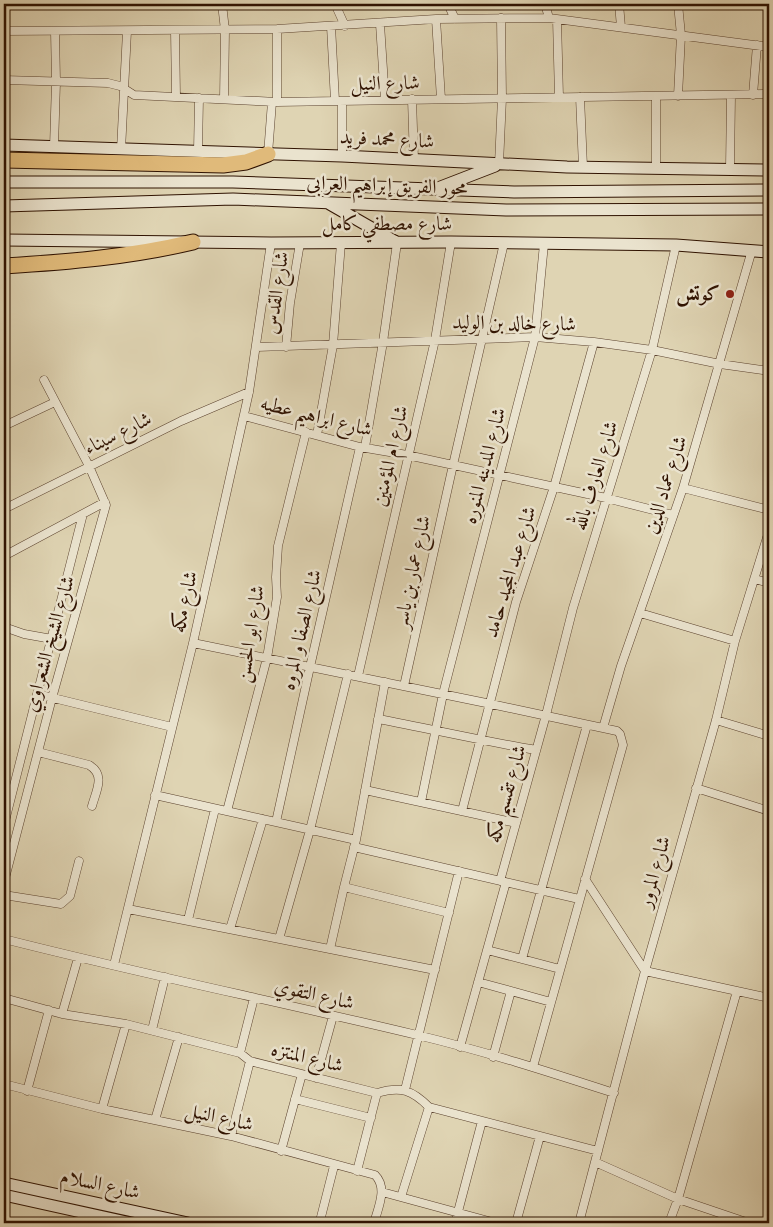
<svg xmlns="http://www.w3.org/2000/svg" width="773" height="1227" font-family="'Libre Bodoni',Amiri,serif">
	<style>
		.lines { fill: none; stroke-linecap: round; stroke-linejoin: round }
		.street-casing { stroke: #5b422e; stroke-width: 9 }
		.secondary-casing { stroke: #2f1201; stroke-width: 13 }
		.highway-casing { stroke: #2f1201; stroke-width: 17 }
		.street { stroke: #eae3ce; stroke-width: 8 }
		.secondary { stroke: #eae3ce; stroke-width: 11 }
		.highway { stroke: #e0ba7a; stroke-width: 15 }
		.poi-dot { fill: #8f2418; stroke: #eae3ce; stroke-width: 2 }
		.labels { text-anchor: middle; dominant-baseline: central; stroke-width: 5; stroke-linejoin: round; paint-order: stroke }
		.street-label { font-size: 20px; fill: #2f1201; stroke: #eae3ce }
		.poi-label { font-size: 20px; font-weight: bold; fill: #2f1201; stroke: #eae3ce; text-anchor: end }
	</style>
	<rect width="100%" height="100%" fill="#dfd4b3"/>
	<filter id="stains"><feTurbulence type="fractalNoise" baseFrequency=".004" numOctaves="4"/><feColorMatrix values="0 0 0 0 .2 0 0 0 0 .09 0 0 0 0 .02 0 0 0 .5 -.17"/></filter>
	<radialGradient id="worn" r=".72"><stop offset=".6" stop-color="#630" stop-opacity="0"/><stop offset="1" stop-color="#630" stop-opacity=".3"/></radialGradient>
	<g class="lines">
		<g class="street-casing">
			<path id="street" d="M222,4L225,30L224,99
				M335,4L345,26
				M448,4L455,19
				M545,4L549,18
				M619,4L621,27
				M678,4L681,35L678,96
				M4,5L12,4
				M436,19L441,99
				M557,19L559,97
				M380,24L385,100
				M331,26L335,101
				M277,29V102
				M175,30L176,97
				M4,31L277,29L436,19L549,18L769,47
				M4,80L108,83L120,86L134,95L277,102L769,94
				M753,95L757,45
				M656,96V168
				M580,97L583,167
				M412,99L414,160
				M342,101V156
				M54,147L56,82L55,31
				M121,150L127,31
				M198,151L199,98
				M268,154L272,102
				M499,164L502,98L501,18
				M730,169L731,95
				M257,347L535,337L594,342L652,350L720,364L769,371
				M286,347L290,303L300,243
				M244,416L360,447L407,455L606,498L673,515
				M4,426L55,402
				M317,435L333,345L341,243
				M365,447L383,342L397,243
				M683,488L769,510
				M4,509L181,421L249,392
				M4,556L105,502
				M755,579L769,583
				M640,613L735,641
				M4,627L24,634L52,639
				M193,643L491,704L617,731L620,734L623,745L533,1067
				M358,676L435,340L451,242
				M404,686L453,465L504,243
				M37,694L172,727
				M378,719C431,729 483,741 536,750
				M716,720L769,736
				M603,728L621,666L683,488L752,250
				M38,752L89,765C106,775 96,791 92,806
				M696,788L769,811
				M365,790L516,823
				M155,795L356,840L344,887L449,913
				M421,802L443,694L535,337L544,244
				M227,811L267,658L277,597L276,577L278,546L306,432
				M462,811L516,602L554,487L594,342
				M276,822L310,667L360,447
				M4,825L83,514
				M356,840L385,682
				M354,847L579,899
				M585,879L645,971L769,998
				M500,881L546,715L573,608L652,350L676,245
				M4,882L52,698L106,505L89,466L44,380
				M4,895L61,904L70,896L79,861
				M128,909L435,970
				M188,920L215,809
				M230,929L263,819
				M4,939C141,974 280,1002 417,1035C484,1051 549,1072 614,1093
				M279,939L310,830L348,674
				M330,949L344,887
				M487,950L560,969
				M522,959L587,725
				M114,965L193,643L249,392L271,243
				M478,982L551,1002
				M4,998L62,1014L126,1024L240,1053L250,1061L377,1093C401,1086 412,1090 429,1107L598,1151
				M62,1014L78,958
				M152,1030L165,977
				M460,1047L506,882
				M240,1053L254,998
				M493,1057L511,991
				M316,1078L333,1016
				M4,1084L102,1109L231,1136L375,1175C388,1188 378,1208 374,1223
				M405,1090L459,871
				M27,1091L49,1010
				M295,1099L371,1118
				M102,1109L126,1024
				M155,1120L179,1037
				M231,1136L250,1061
				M281,1151L302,1074
				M595,1162L678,1199L749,1223
				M357,1171L377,1093
				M382,1192L496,1223
				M401,1197L429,1107
				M321,1217L334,1166
				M455,1223L482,1121
				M516,1223L540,1136
				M579,1223L645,971L716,720L735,641L769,531
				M669,1223L678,1199L737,991"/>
		</g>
		<g class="secondary-casing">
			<path id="secondary" d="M4,145L342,156L567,167L769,170
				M4,182H233L514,192L769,190
				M438,188L495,166
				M328,203L396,242
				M4,206L233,199L506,210L769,209
				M4,240L271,243L451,242L676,245L769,252
				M4,1183L188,1223
				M4,1195L131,1223"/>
		</g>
		<g class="highway-casing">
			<path id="highway" d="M4,160L223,165L246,162L268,154
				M4,266C69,262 129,257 193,242"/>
		</g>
		<use href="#street" class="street"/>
		<use href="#secondary" class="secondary"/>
		<use href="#highway" class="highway"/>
	</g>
	<circle class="poi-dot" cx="730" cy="294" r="5"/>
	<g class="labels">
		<g class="street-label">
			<text transform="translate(385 84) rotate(-1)">شارع النيل</text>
			<text transform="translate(387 140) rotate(3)">شارع محمد فريد</text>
			<text transform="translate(387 186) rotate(2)">محور الفريق إبراهيم العرابى</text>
			<text x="387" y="224">شارع مصطفي كامل</text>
			<text transform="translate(277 293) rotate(-82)">شارع القدس</text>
			<text transform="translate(514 324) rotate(1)">شارع خالد بن الوليد</text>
			<text transform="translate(316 417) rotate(14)">شارع ابراهيم عطيه</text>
			<text transform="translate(118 434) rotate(-26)">شارع سيناء</text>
			<text transform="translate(391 456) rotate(-77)">شارع ام المؤمنين</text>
			<text transform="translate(485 466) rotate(-75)">شارع المدينه المنوره</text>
			<text transform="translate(596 476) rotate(-73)">شارع العارف بالله</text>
			<text transform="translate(666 485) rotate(-72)">شارع عماد الدين</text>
			<text transform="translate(413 572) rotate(-78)">شارع عمار بن ياسر</text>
			<text transform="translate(511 572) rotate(-73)">شارع عبد المجيد حامد</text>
			<text transform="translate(185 602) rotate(-77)">شارع مكه</text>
			<text transform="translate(302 630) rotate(-77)">شارع الصفا و المروه</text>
			<text transform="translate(251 634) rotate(-81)">شارع ابو الحسن</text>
			<text transform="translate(50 644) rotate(-74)">شارع الشيخ الشعراوي</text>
			<text transform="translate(507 794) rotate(-74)">شارع تقسيم مكه</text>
			<text transform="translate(655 872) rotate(-74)">شارع المرور</text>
			<text transform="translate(314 995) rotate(13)">شارع التقوي</text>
			<text transform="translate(307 1058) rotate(14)">شارع المنتزه</text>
			<text transform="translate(219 1118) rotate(13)">شارع النيل</text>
			<text transform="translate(100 1185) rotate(12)">شارع السلام</text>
		</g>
		<g class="poi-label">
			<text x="720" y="294">كوتش</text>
		</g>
	</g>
	<rect width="773" height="1227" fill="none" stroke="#dfd4b3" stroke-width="20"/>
	<rect x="5" y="5" width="763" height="1217" fill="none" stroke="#2f1201" stroke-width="2.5"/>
	<rect x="10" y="10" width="753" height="1207" fill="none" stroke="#2f1201"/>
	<rect width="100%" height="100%" filter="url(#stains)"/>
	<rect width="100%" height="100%" fill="url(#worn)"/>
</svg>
